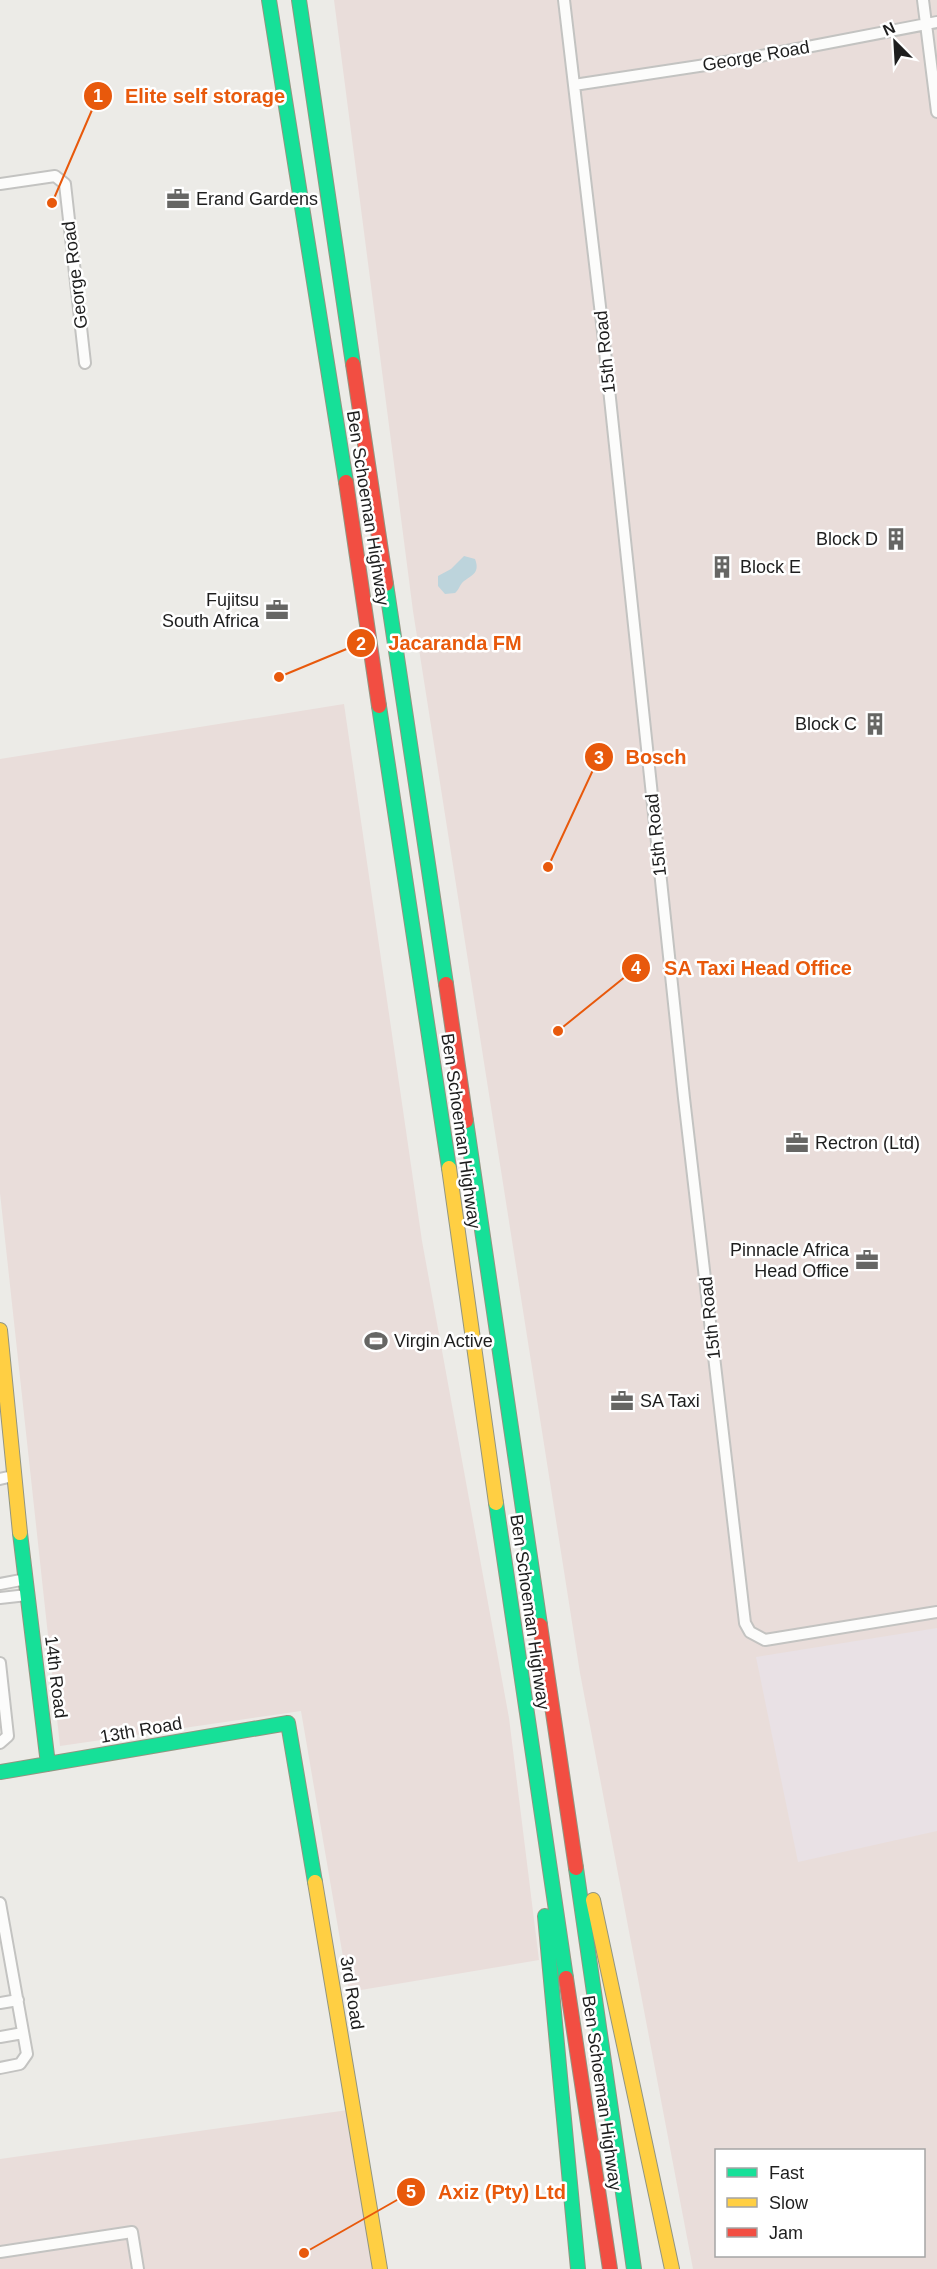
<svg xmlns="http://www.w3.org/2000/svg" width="937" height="2269" font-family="Helvetica,sans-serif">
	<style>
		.commercial { fill: #e9ddda; fill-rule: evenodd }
		.industrial { fill: #e9e1e5 }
		.water { fill: #bdd4dc }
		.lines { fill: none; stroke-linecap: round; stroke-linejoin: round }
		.street-casing { stroke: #c3c3c1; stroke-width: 14 }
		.fast-casing { stroke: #929581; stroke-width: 16 }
		.slow-casing { stroke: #929581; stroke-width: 16 }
		.jam-casing { stroke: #929581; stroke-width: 16 }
		.street { stroke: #fcfcfb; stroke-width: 10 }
		.fast { stroke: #16e098; stroke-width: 14 }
		.slow { stroke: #ffcf43; stroke-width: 14 }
		.jam { stroke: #f24e42; stroke-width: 14 }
		.labels { text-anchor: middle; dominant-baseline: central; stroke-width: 5; stroke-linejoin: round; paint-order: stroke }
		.street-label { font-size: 18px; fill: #1e1e1e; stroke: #fff }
		.poi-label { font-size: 18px; fill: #1e1e1e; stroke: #fff; text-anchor: start }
		.leader { fill: none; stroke: #e8590c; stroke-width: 2 }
		.callout-dot { fill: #e8590c; stroke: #fff; stroke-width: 2 }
		.mark-label { font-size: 18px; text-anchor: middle; font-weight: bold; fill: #fff }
		.callout-label { font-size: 20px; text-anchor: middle; font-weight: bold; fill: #e8590c; stroke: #fff; stroke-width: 5; stroke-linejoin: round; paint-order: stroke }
	</style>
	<rect width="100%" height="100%" fill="#ecebe7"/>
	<path class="commercial" d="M334,0H937V2269H693L580,1673L413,611ZM716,2150H924V2256H716Z
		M344,704L422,1241L509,1718L539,1960L349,1992L301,1711L60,1746L0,1193V759Z
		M355,2109L382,2269H0V2159Z"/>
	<path class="industrial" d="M937,1628V1831L798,1862L756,1657Z"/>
	<path class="water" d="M464,556L475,559C480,572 473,575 464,581C460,584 459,590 455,593L445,594L438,586V576L451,569Z"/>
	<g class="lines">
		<g class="street-casing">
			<path id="street" d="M564,0L603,332L684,1098L745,1623L750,1632L765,1640L937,1612
				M923,0L937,112
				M574,85L745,59L937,22
				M0,184L55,176L65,184L85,363
				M0,1479L13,1476
				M0,1584L26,1579
				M0,1598L27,1595
				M0,1663L8,1736L0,1743
				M0,1903L27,2054L20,2064L0,2068
				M0,2003L18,2000
				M0,2037L23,2033
				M0,2252L132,2232L138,2269"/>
		</g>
		<g class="fast-casing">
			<path id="fast" d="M269,0L346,482
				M299,0L353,364
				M386,584L446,984
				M379,706L449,1168
				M466,1121L540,1625
				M496,1503L566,1978
				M20,1533L48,1764
				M0,1772L288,1723L315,1882
				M576,1868L634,2269
				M545,1916L578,2269"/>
		</g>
		<g class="slow-casing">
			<path id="slow" d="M449,1168L496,1503
				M0,1330L20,1533
				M315,1882L380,2269
				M593,1900L672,2269"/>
		</g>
		<g class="jam-casing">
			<path id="jam" d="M353,364L386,584
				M346,482L379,706
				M446,984L466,1121
				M540,1625L576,1868
				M566,1978L610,2269"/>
		</g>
		<use href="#street" class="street"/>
		<use href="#fast" class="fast"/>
		<use href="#slow" class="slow"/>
		<use href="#jam" class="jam"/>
	</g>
	<defs>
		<g id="office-bare" transform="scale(1.8)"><path d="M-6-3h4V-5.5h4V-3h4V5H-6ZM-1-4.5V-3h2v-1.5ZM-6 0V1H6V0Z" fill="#666664" stroke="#fff" stroke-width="2.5" paint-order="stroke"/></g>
		<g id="building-bare" transform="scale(1.8)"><path d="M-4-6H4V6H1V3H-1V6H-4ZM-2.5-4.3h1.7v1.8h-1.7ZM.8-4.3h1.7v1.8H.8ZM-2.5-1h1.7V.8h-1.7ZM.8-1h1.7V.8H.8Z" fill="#666664" stroke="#fff" stroke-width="2.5" paint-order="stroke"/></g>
		<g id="stadium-bare" transform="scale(1.8)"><path d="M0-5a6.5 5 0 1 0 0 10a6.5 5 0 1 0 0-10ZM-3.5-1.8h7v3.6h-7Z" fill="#666664" stroke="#fff" stroke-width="2.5" paint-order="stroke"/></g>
	</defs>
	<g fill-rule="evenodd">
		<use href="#office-bare" x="178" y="199"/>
		<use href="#building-bare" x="896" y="539"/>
		<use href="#building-bare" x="722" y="567"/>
		<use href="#office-bare" x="277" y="610"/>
		<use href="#building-bare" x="875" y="724"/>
		<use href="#office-bare" x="797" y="1143"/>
		<use href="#office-bare" x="867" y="1260"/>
		<use href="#stadium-bare" x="376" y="1341"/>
		<use href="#office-bare" x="622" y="1401"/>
	</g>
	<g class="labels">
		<g class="street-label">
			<text transform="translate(756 56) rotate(-10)">George Road</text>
			<text transform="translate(75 275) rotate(-97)">George Road</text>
			<text transform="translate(605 352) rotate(-96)">15th Road</text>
			<text transform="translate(368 508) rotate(81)">Ben Schoeman Highway</text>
			<text transform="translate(656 835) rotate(-96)">15th Road</text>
			<text transform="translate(461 1131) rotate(82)">Ben Schoeman Highway</text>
			<text transform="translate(710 1318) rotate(-96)">15th Road</text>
			<text transform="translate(530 1612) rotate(82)">Ben Schoeman Highway</text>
			<text transform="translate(56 1677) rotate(83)">14th Road</text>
			<text transform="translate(141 1730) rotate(-10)">13th Road</text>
			<text transform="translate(352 1993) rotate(81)">3rd Road</text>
			<text transform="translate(602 2093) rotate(82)">Ben Schoeman Highway</text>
		</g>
		<g class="poi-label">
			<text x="196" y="199">Erand Gardens</text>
			<text x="878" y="539" text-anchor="end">Block D</text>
			<text x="740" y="567">Block E</text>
			<text x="259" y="600" text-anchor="end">Fujitsu<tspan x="259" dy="21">South Africa</tspan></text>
			<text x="857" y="724" text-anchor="end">Block C</text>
			<text x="815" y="1143">Rectron (Ltd)</text>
			<text x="849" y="1250" text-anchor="end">Pinnacle Africa<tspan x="849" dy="21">Head Office</tspan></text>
			<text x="394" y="1341">Virgin Active</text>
			<text x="640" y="1401">SA Taxi</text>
		</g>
	</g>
	<path class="leader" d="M52 203L98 96M279 677L361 643M548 867L599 757M558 1031L636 968M304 2253L411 2192"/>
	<g class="callout-dot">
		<circle cx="52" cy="203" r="6"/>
		<circle cx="279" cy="677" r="6"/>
		<circle cx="548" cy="867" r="6"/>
		<circle cx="558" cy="1031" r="6"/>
		<circle cx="304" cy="2253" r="6"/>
		<circle cx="98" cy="96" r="15"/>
		<circle cx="361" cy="643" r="15"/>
		<circle cx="599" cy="757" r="15"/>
		<circle cx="636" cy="968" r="15"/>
		<circle cx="411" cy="2192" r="15"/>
	</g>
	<g class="mark-label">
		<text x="98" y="102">1</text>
		<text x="361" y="650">2</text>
		<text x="599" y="764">3</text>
		<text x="636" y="974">4</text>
		<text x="411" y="2198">5</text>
	</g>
	<g class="callout-label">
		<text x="205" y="103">Elite self storage</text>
		<text x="455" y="650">Jacaranda FM</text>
		<text x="656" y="764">Bosch</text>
		<text x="758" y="975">SA Taxi Head Office</text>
		<text x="502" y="2199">Axiz (Pty) Ltd</text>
	</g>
	<rect x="715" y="2149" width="210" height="108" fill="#ffffff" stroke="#a5a5a5" stroke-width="1.5"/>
	<rect x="727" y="2168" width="30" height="9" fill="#16e098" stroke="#a5a5a5" stroke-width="1.5"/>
	<text x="769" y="2179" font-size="18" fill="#1e1e1e">Fast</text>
	<rect x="727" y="2198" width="30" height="9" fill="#ffcf43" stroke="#a5a5a5" stroke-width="1.5"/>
	<text x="769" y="2209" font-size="18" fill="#1e1e1e">Slow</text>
	<rect x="727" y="2228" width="30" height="9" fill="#f24e42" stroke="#a5a5a5" stroke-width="1.5"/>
	<text x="769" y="2239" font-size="18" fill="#1e1e1e">Jam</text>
	<g transform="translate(895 42) rotate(336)" stroke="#ffffff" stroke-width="4.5" paint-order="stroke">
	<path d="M0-4.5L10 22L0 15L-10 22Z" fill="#1e1e1e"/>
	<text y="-9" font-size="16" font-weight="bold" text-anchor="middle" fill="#1e1e1e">N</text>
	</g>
</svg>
